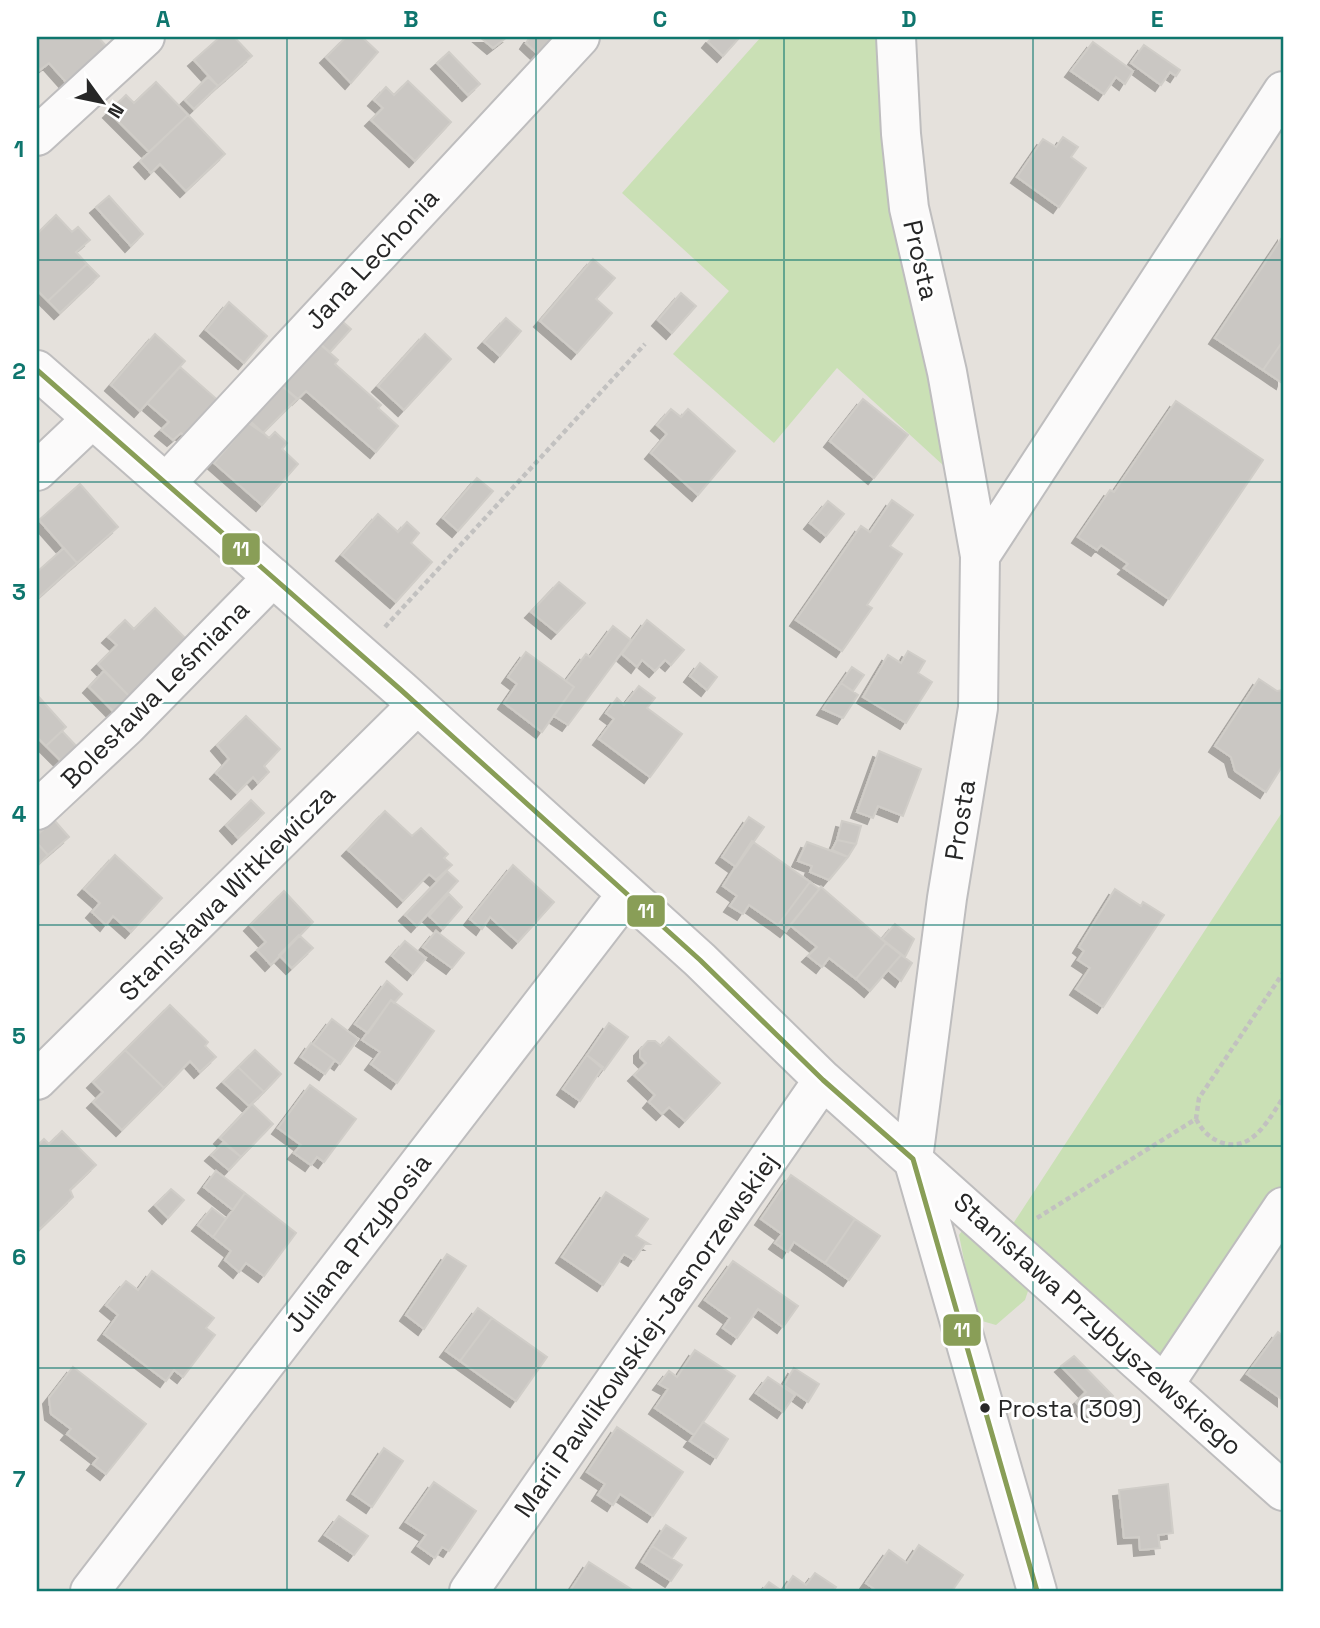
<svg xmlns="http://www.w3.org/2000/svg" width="1320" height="1628" font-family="'Space Grotesk',sans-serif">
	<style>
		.green { fill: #cae0b5 }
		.building { fill: #cac7c3; stroke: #d0cdc8; stroke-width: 2; filter: url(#shadow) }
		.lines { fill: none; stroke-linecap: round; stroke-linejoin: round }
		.street-casing { stroke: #bebdbe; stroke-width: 42 }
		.path { stroke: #c2c1c0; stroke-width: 4.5; stroke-dasharray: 5 3.5; stroke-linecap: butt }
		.street { stroke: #fbfafa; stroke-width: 38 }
		.bus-1-casing { stroke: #fff; stroke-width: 10 }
		.bus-1 { stroke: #899e57; stroke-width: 5 }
		.grid { fill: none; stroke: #0f766e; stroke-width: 2; stroke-opacity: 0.55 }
		.bus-dot { fill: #272727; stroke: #fff; stroke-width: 2.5 }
		.labels { text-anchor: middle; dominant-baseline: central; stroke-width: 6; stroke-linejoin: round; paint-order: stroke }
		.bus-label { font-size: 24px; fill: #272727; stroke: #fff; text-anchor: start }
		.street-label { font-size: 26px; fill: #272727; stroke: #fff }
		.line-badge { stroke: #fff; stroke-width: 2.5 }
		.badge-label { font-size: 19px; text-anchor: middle; font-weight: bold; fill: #fff }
		.neatline { fill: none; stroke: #0f766e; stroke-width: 2.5 }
		.grid-label { font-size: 23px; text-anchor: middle; font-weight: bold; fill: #0f766e }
	</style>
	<defs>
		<filter id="shadow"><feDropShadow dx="-6" dy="6" stdDeviation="0" flood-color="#0004"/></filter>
	</defs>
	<rect width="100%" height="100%" fill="#e5e1dc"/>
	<path class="green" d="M761,37H896L968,488L837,368L774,443L673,354L729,291L622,193Z
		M1283,811V1207L1165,1383L1003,1239Z
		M964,1228L1029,1288L1025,1300L996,1325L982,1321L975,1315L959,1235Z"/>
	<path class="building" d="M37,37H98L107,47L66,82L49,63L40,70L37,66Z
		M220,37H234L252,56L218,86L194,60Z
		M346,37H362L378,52L351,83L326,57Z
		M480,37H507L493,48Z
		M530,37H562L542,58L526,43Z
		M712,37H740L723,56L708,42Z
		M1093,42L1133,71L1125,84L1116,77L1104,94L1071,71Z
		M1144,45L1180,70L1176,76L1170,72L1161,85L1131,63Z
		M449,52L480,84L468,95L437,63Z
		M208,77L218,86L194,109L185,100Z
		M408,81L451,122L415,161L371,120L383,108L374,100L386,87L394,95Z
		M156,82L188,115L149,152L109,112L126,95L134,103Z
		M188,115L225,154L186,191L160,164L151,173L140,161Z
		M1063,137L1078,147L1071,157L1086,168L1059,207L1017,177L1043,139L1056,147Z
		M109,196L143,234L131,246L96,207Z
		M56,215L72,232L78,227L90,240L76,252L87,264L48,301L37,290V234Z
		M1283,236V341L1263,370L1215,338Z
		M593,259L615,278L596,299L612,313L577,353L540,321Z
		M87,264L99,276L60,313L48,301Z
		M681,293L696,306L672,333L658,320Z
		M229,302L267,336L244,363L206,330Z
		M334,314L351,329L330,352L313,338Z
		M506,318L521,331L500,356L484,342Z
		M155,334L185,361L140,411L111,385Z
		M425,334L451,359L404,410L378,386Z
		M313,338L338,360L335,364L381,405L378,408L398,426L376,452L306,391L298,399L274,379Z
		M1283,341V380L1282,383L1263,370Z
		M180,367L221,403L189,440L181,433L173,440L161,430L169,422L147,403Z
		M274,379L297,399L263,433L240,417Z
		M863,399L908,435L874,478L830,441Z
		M1176,401L1263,460L1169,599L1124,568L1128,564L1101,545L1097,550L1078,537L1110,490L1114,492Z
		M671,409L681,417L688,409L735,451L698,495L651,453L667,434L657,425Z
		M250,421L269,438L275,432L287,443L282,449L298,464L262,505L214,463Z
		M477,478L493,491L458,531L443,518Z
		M80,484L118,527L77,563L39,520Z
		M892,500L913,515L890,546L902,554L867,605L872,608L842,651L796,620L861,526L870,532Z
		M828,501L844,514L826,536L810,523Z
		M378,514L398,532L407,522L419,533L411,543L432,562L396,602L342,555Z
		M64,548L77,563L37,599V572Z
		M559,582L585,603L557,633L531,612Z
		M155,608L189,642L132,699L98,664L117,645L108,637L125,620L134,629Z
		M647,620L684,650L671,665L665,660L655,671L642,660L637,667L622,654Z
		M613,626L631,640L568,725L554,716L574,687L566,681L586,654L590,657Z
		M908,651L925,661L918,673L932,682L906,723L863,697L888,655L901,663Z
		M526,652L574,687L542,732L504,703L517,684L508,677Z
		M700,663L717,677L707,690L690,676Z
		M852,667L864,675L853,691L841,683Z
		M104,671L132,699L116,714L89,687Z
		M1259,679L1277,691L1283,690V765L1266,792L1235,771L1231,757L1215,746Z
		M841,683L858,695L843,718L823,709Z
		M639,686L655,698L647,708L682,734L650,777L599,739L614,719L606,713L617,698L624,705Z
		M37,695L66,727L46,746L37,737Z
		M246,716L280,749L264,766L269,772L258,783L253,777L237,793L216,773L229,759L217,745Z
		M62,731L80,750L64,764L46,746Z
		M879,751L921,769L903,816L878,806L873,818L857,812Z
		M251,800L264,813L238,838L226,825Z
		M385,811L412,836L421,828L448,854L444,858L452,865L436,880L429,874L403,901L348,850Z
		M749,817L764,827L736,867L722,857Z
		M54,820L69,837L48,855L37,843V835Z
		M842,821L861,826L856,844L837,840Z
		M837,840L856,844L848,857L832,850Z
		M752,841L810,882L778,925L749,905L743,914L730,906L737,896L723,886Z
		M807,842L848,857L829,880L810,872L812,866L798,861Z
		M37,843L48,855L37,866Z
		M115,855L162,898L131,932L113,916L106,925L92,912L100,903L84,889Z
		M513,865L554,902L518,942L490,917L482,929L470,919Z
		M447,871L458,881L417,926L405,915Z
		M810,882L819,889L786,931L778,925Z
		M821,887L886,943L856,979L829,958L822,967L808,956L817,947L790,925Z
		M1115,889L1141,906L1143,902L1164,915L1103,1007L1076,989L1090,968L1078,960L1084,951L1079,947Z
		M284,891L313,922L271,965L257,950L266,942L250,925Z
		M449,894L462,907L443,929L429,916Z
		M895,924L914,939L905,957L882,939Z
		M436,931L464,953L452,968L423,947Z
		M299,935L313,948L292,968L279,955Z
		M405,941L426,958L413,974L392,956Z
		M886,943L901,955L870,991L856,979Z
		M901,955L912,963L901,981L888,970Z
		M387,981L402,994L394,1003L391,1000L368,1033L355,1024Z
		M391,1000L434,1031L397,1083L371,1064L380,1052L362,1040Z
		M170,1005L208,1042L205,1046L216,1057L200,1072L190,1061L164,1088L125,1050Z
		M332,1019L358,1039L340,1064L313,1044Z
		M609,1023L628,1037L604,1070L587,1055Z
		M669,1037L720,1083L685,1121L669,1107L662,1114L649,1102L655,1095L634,1075L646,1063L640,1057V1050L648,1041H655L661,1046Z
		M311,1043L335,1060L325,1074L301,1057Z
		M125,1050L164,1088L122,1130L93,1102L103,1092L93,1082Z
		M255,1050L281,1074L264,1092L238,1067Z
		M587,1055L603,1067L580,1101L563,1089Z
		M238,1067L264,1092L249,1106L223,1082Z
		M310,1085L356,1119L324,1162L317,1157L311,1165L294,1153L301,1145L278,1128Z
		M252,1104L273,1124L241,1157L220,1138Z
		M62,1131L96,1165L70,1190L73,1197L40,1229L37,1225V1146L44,1139L49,1144Z
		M223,1143L241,1157L229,1170L211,1155Z
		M216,1171L245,1193L233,1210L204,1187Z
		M791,1175L855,1219L825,1263L794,1242L788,1252L775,1243L782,1234L761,1219Z
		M171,1189L184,1200L168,1218L155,1205Z
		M606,1192L648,1219L636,1236L649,1244H645L634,1260L624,1254L603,1285L562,1257Z
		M245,1193L296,1233L264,1276L246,1263L239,1272L225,1260L231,1251L213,1237Z
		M212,1208L226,1219L213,1237L198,1225Z
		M855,1219L880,1236L849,1280L825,1263Z
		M447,1254L466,1266L424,1329L406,1315Z
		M733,1261L798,1306L783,1327L758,1309L737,1338L723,1328L730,1318L705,1300Z
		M152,1271L214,1318L206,1328L215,1335L183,1377L174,1370L166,1381L104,1334L118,1315L106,1305L126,1281L138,1290Z
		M478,1308L492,1318L460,1361L446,1351Z
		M492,1318L547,1357L516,1401L460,1361Z
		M1278,1332L1283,1336V1400L1247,1374Z
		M695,1350L735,1376L694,1435L655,1408L668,1389L659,1384L669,1371L677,1377Z
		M1074,1356L1113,1396L1089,1416L1076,1402L1086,1392L1061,1366Z
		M73,1367L146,1424L106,1474L93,1464L98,1458L67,1434L71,1429L51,1414L49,1398Z
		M794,1368L819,1384L808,1402L784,1385Z
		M768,1377L795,1395L783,1412L756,1393Z
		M703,1422L728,1439L716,1458L690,1441Z
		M617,1427L683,1472L653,1516L620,1494L613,1505L598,1495L605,1484L587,1472Z
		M384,1448L403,1461L372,1507L353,1494Z
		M434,1482L476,1511L449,1551L442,1547L435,1558L418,1546L426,1535L406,1522Z
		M1168,1484L1173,1533L1158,1535L1160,1548L1140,1550L1139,1537L1124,1538L1119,1490Z
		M339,1516L368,1536L354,1555L325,1535Z
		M666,1525L686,1538L672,1558L652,1546Z
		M919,1545L963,1575L952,1591H877L866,1583L889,1550L907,1563Z
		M652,1546L682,1565L671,1581L642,1562Z
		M589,1562L634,1591H570Z
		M815,1573L836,1587L833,1591H783L793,1576L806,1585Z
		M769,1582L782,1591H762Z"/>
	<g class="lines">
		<g class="street-casing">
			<path id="street" d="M896,37L901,134L909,208L947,372L980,556L978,708L947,898L913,1159L1037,1591
				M37,136L145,37
				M37,370L401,690L700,960L823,1080L1283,1491
				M37,471L92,419
				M166,483L580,37
				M980,556L1283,91
				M37,810L127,726L273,577
				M37,1080L417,705
				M1165,1383L1283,1207
				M90,1591L626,895
				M469,1591L823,1080"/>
		</g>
		<path class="path" d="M385,627L645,344
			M1196,1119C1202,1130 1208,1137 1220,1142C1252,1154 1268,1120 1283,1098
			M1037,1218L1196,1119L1199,1098L1283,973"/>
		<use href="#street" class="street"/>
		<g class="bus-1-casing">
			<path id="bus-1" d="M37,370L401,690L700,960L823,1080L913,1159L1037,1591"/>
		</g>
		<use href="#bus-1" class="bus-1"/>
	</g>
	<path class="grid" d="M287,37V1591M536,37V1591M784,37V1591M1033,37V1591M37,260H1283M37,482H1283M37,703H1283M37,925H1283M37,1146H1283M37,1368H1283"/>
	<circle class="bus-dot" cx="985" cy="1408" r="6"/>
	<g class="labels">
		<g class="bus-label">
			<text x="998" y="1408">Prosta (309)</text>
		</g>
		<g class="street-label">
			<text transform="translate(372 259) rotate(-47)">Jana Lechonia</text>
			<text transform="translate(921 260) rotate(77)">Prosta</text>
			<text transform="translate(155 694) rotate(-45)">Bolesława Leśmiana</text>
			<text transform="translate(960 820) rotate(-81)">Prosta</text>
			<text transform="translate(227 893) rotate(-45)">Stanisława Witkiewicza</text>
			<text transform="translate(358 1243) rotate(-52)">Juliana Przybosia</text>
			<text transform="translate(1098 1324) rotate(42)">Stanisława Przybyszewskiego</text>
			<text transform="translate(646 1335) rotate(-55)">Marii Pawlikowskiej-Jasnorzewskiej</text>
		</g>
	</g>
	<g class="line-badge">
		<rect x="221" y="532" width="40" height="34" rx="7" fill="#899e57"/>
		<rect x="626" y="894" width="40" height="34" rx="7" fill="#899e57"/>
		<rect x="942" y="1313" width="40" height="34" rx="7" fill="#899e57"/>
	</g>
	<g class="badge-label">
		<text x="241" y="556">11</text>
		<text x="646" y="918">11</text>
		<text x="962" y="1337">11</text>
	</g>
	<rect width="1320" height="1628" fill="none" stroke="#ffffff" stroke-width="77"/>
	<g transform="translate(102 102) rotate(123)" stroke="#ffffff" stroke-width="5" paint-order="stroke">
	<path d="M0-5L12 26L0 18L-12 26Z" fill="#272727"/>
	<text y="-10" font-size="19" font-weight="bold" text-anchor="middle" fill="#272727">N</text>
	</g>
	<rect x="38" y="38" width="1244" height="1552" class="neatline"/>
	<g class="grid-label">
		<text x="163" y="27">A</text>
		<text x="411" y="27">B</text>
		<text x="660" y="27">C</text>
		<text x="909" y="27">D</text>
		<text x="1157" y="27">E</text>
		<text x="19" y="157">1</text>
		<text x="19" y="379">2</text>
		<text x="19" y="600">3</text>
		<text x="19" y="822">4</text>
		<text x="19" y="1044">5</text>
		<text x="19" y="1265">6</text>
		<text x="19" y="1487">7</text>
	</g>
</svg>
